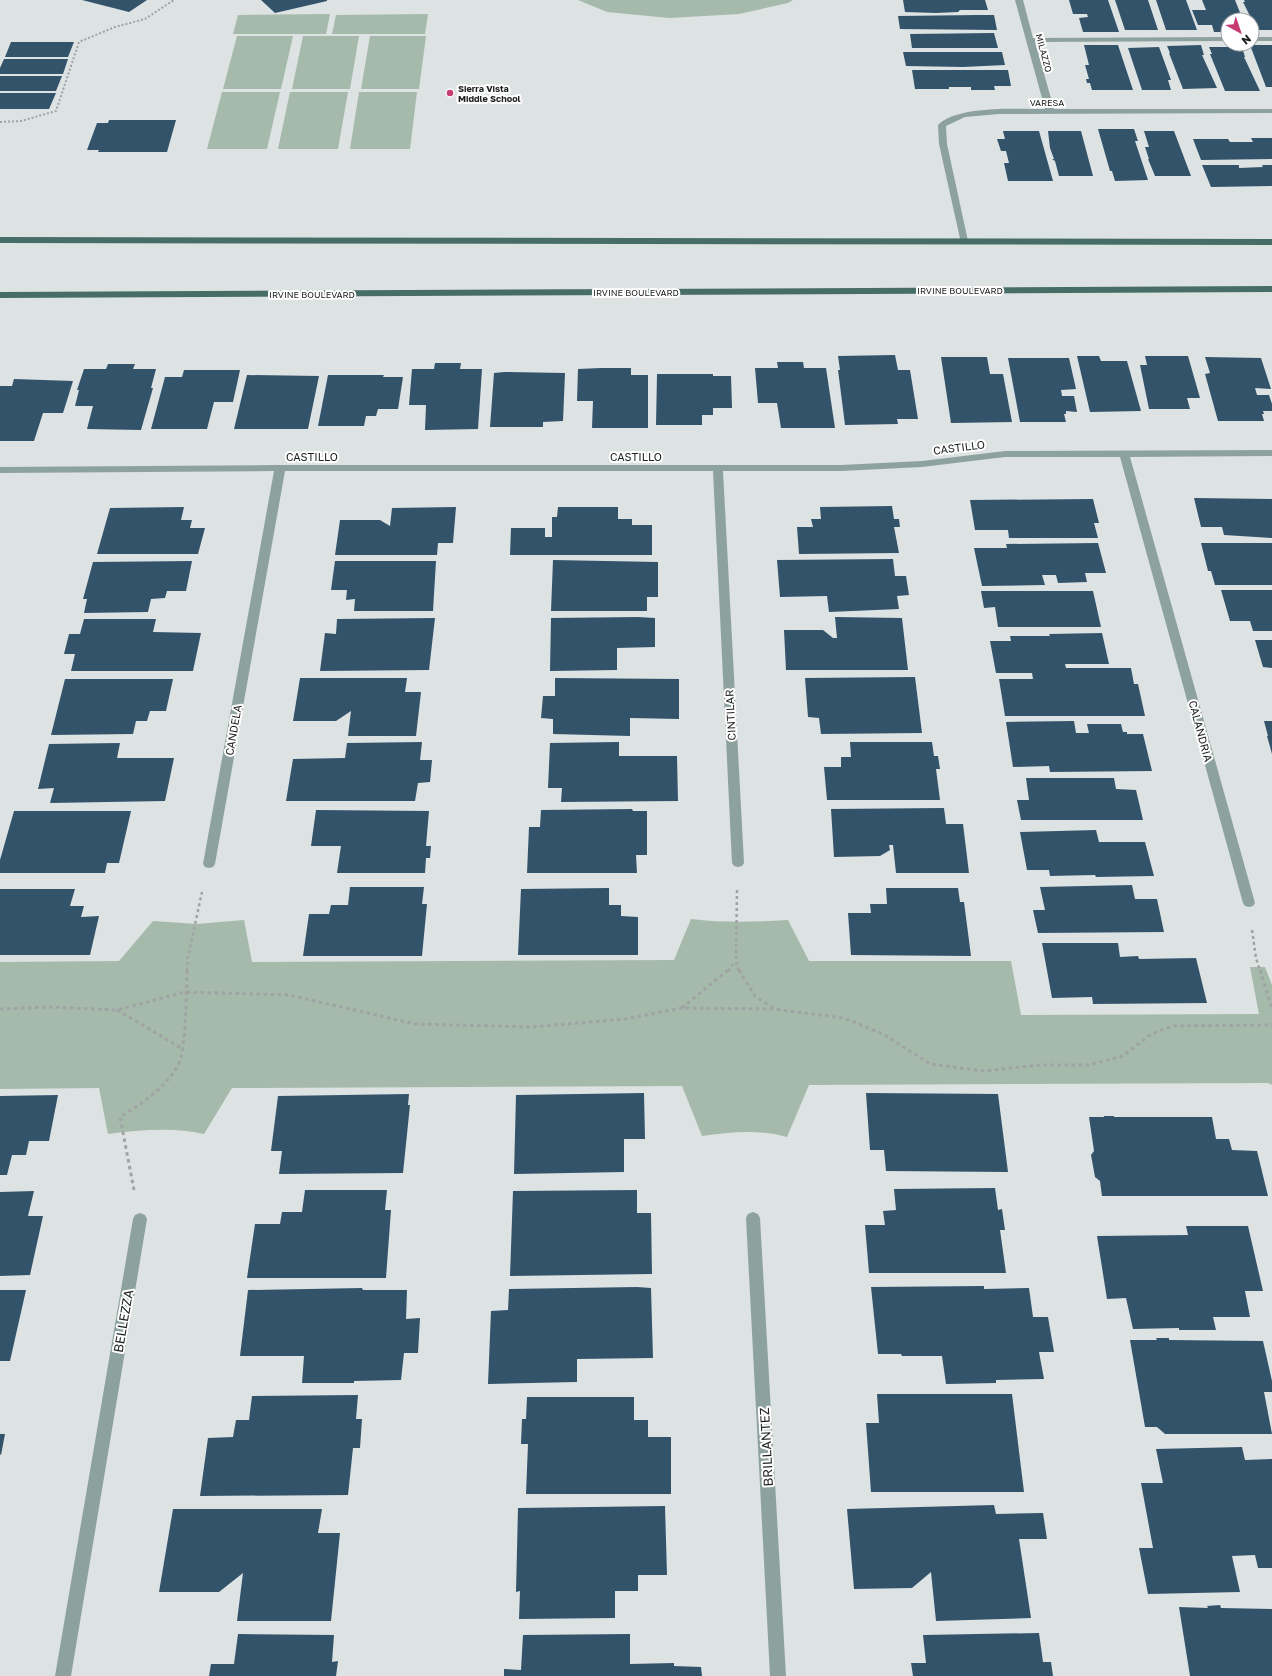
<svg xmlns="http://www.w3.org/2000/svg" width="1272" height="1676" font-family="'Golos Text',sans-serif">
	<style>
		.green { fill: #a5baaa }
		.building { fill: #33536b }
		.lines { fill: none; stroke-linecap: round; stroke-linejoin: round }
		.path-far2 { stroke: #9fa3a4; stroke-width: 2; stroke-dasharray: 2 2; stroke-linecap: butt }
		.path-far1 { stroke: #9fa3a4; stroke-width: 2.5; stroke-dasharray: 3 3; stroke-linecap: butt }
		.path { stroke: #9fa3a4; stroke-width: 3; stroke-dasharray: 3.5 3.5; stroke-linecap: butt }
		.minor { fill: #8da29e; fill-rule: evenodd }
		.major { fill: #466d66; fill-rule: evenodd }
		.poi-dot { fill: #c63b71; stroke: #fff; stroke-width: 1.5 }
		.labels { text-anchor: middle; dominant-baseline: central; stroke-width: 4; stroke-linejoin: round; paint-order: stroke }
		.far-street-label { font-size: 9px; fill: #1e2020; stroke: #fff }
		.far-poi-label { font-size: 9px; font-weight: bold; fill: #1e2020; stroke: #fff; text-anchor: start }
		.street-label { font-size: 11px; fill: #1e2020; stroke: #fff }
		.near-street-label { font-size: 13px; fill: #1e2020; stroke: #fff }
	</style>
	<rect width="100%" height="100%" fill="#dde2e3"/>
	<path class="green" d="M578,0H793L788,3L739,14L669,18L607,12Z
		M330,14L326,34H233L238,15Z
		M428,14L425,34H332L336,15Z
		M237,36H293L281,89H223Z
		M303,36H359L350,89H292Z
		M370,36H426L419,89H361Z
		M222,92H280L267,149H207Z
		M290,92H348L338,149H278Z
		M359,92H417L410,149H350Z
		M691,919C723,923 756,922 788,920L809,961H1011L1021,1015L1259,1014L1250,967H1265L1272,985V1085L1268,1083L809,1085L787,1137C760,1129 730,1132 702,1136L682,1086L232,1088L204,1134C174,1127 139,1130 108,1134L99,1088L0,1089V962L119,961L153,921L197,924L244,920L252,962L674,960Z"/>
	<path class="building" d="M82,0H147L129,12Z
		M261,0H327V1L275,13Z
		M903,0H985L988,10H960L958,12L936,13L905,12Z
		M1069,0H1108L1119,32H1083L1079,18L1088,17L1087,14H1073Z
		M1115,0H1148L1158,30H1125Z
		M1156,0H1186L1197,30H1166Z
		M1202,0H1235L1243,20H1228V32H1214L1212,25H1198L1192,10H1206Z
		M1244,0H1272V30H1257L1243,2H1245Z
		M978,15H994L997,30L900,29L898,16Z
		M994,33L998,48H912L910,34Z
		M11,42H74L68,57H5Z
		M1084,45H1118L1133,90H1092L1090,83H1087L1086,79H1089L1085,65H1089Z
		M1201,45L1204,55H1202L1217,88L1183,89L1169,53H1170L1167,46Z
		M1250,45H1272V87H1266Z
		M1159,47L1171,80H1168L1171,90H1142L1128,48Z
		M1209,47H1242L1245,57H1244L1260,91H1225L1210,54H1212Z
		M903,52H1002L1005,65L963,67L906,66Z
		M4,59H68L63,74H0V68Z
		M912,70H1008L1011,86H994L995,90H971V87H949V89H915Z
		M0,76H62L56,91H0Z
		M0,93H56L49,109H0Z
		M109,120H176L167,152H98L99,150H87L97,123H108Z
		M1098,129H1134L1138,141H1135L1148,180L1115,181L1112,171H1110Z
		M1003,131H1039L1053,181H1008L1004,163H1009L1006,151H1001L997,139H1005Z
		M1048,131H1081L1093,176H1059L1055,161L1052,159H1054L1050,148Z
		M1144,131H1174L1191,176H1155L1148,159H1149L1145,147H1149Z
		M1251,138H1272V159L1201,160L1193,139H1228L1230,142H1253Z
		M1202,165H1239V168L1263,167L1262,165H1272V186L1211,187Z
		M895,355L898,370H910L918,419H897L898,424L845,425L838,370H840L838,356Z
		M1077,356H1099L1101,361H1127L1141,411L1090,412Z
		M1145,356H1188L1200,398H1187L1190,409H1149L1140,365H1147Z
		M941,357H987L990,374H1003L1012,422L951,423Z
		M1205,357L1261,358L1271,389L1255,388L1257,395H1269L1272,404V411H1263L1264,414H1262L1264,421H1218L1205,374L1210,373Z
		M1008,358H1069L1076,389L1061,390L1062,396H1074L1077,412L1066,411V414H1064L1066,422H1020Z
		M777,362H803L804,368H826L835,428H781L777,403H758L755,368H778Z
		M435,363H461L460,369H482L478,429L425,430L426,405H409L412,369H434Z
		M108,364H135L133,369H156L151,388H153L141,430L87,429L93,406H75L79,390H77L84,369H106Z
		M601,368H631V375H648V428H592L593,401H577L578,369Z
		M184,370H240L233,402H214L207,429H151L165,377H182Z
		M504,372L565,373L563,421L543,422V427H490L494,373Z
		M657,374H713V376H731L732,408H713V415H702V425H656Z
		M247,375L319,376L308,429H234Z
		M328,375H384L383,377H403L398,409H378L376,416H366L364,426H318Z
		M14,379L73,381L63,413H43L34,441H0V386H12Z
		M1194,498L1272,499V538L1224,535L1222,527H1201Z
		M1093,499L1099,523H1094L1098,538H1009L1008,530H975L970,500Z
		M892,506L894,519H899L900,527H894L899,553L799,554L797,527H813L811,519H821L820,507Z
		M184,507L181,520H192L190,528H205L198,554H97L110,508Z
		M456,507L453,543H438L437,555H335L340,520H380L390,526L392,508Z
		M558,507H618V519H632V525H652V555H510L511,528H545V537H552V517H557Z
		M1098,543L1106,573H1085L1087,582L1058,583L1056,575H1042L1045,585L982,586L974,548H1007L1006,544Z
		M1201,543H1272V585H1215L1211,571H1208Z
		M893,559L895,576H906L909,595L897,596L899,609L829,612L827,596L780,597L777,560Z
		M553,560L658,562V597H647V611H551Z
		M192,561L186,591H167L165,598L151,599L148,612L84,613L87,599H83L93,562Z
		M335,561H436L433,611H354L355,599L346,600L347,590H331Z
		M1221,590H1272V631H1253L1250,621H1230Z
		M981,591H1093L1101,627H998L995,607L984,608Z
		M638,617L655,618V647L617,648V670L550,671L551,618Z
		M835,617L902,618L908,670H786L784,630H823L833,638H837Z
		M435,618L429,670L320,671L325,633L336,634L337,619Z
		M84,619H156L153,632L201,633L193,671H71L75,654H64L69,634H80Z
		M1102,633L1109,664H1065L1066,668H1131L1134,684H1138L1145,716H1005L999,679H1033L1032,673H996L990,641H1011L1010,636H1050L1049,634Z
		M1255,640H1272V668L1263,667Z
		M915,677L922,733L821,734L819,718L808,717L805,678Z
		M300,678H407L405,692H421L416,736H348L351,711L336,721H293Z
		M555,678L679,679V719L630,718V736L553,734V719L541,718L543,696H555Z
		M65,679H173L166,711H150L147,721H136L133,734L51,735Z
		M1074,721L1076,733H1089L1087,724H1121L1123,732H1127V734H1143L1152,771L1050,772L1049,766L1013,767L1006,722Z
		M1264,721H1272V754L1267,736H1268Z
		M422,742L420,760H432L430,782L418,783L415,801H286L293,759L345,758L347,743Z
		M619,742V756H677L678,801L561,802L562,788H548L550,743Z
		M850,742H932L934,756H938L940,769H936L940,800H827L824,767H841V757H851Z
		M120,743L117,758H174L165,801L50,803L54,788L38,789L49,744Z
		M1026,778H1114L1116,789L1136,790L1143,820H1021L1017,800H1029Z
		M944,808L946,824H963L969,873H896L893,845H889L890,850L880,856L834,857L831,809Z
		M632,809L633,811H647V855H636L637,873H527L529,827H540L541,810Z
		M316,810L429,811L426,846H431L430,858H426L425,873H337L341,846H311Z
		M14,811H131L119,863H107L105,873H0V860Z
		M1096,830L1099,842H1145L1154,876L1096,877L1095,875L1050,876L1049,870H1027L1020,832Z
		M1132,885L1135,899H1157L1164,932L1038,933L1033,910H1045L1040,887Z
		M350,887H424L422,904H427L422,956H303L309,914H329L331,905H348Z
		M609,888V905H621V916L638,917V955H518L521,889Z
		M886,888H958L960,902H964L971,956L851,955L848,913H871L870,904H887Z
		M0,889H75L70,906H84L81,917L99,916L90,955H0Z
		M1042,943H1118L1120,957L1138,956L1139,959L1196,958L1207,1003L1093,1004L1092,997L1052,998Z
		M644,1093L645,1139H624V1172L514,1174L516,1095Z
		M866,1093L998,1094L1008,1172L886,1171L884,1150H870Z
		M409,1094L408,1105H410L403,1173L279,1174L282,1151H271L278,1096Z
		M58,1095L49,1141H29L26,1155H12L7,1175H0V1096Z
		M1104,1116H1114V1117H1212L1216,1139H1229L1232,1150L1257,1151L1268,1196H1102L1100,1181L1095,1177L1091,1155L1094,1151L1089,1117H1104Z
		M995,1188L998,1210L1002,1209L1005,1230H1000L1006,1273H869L865,1225H885L883,1211L896,1210L894,1189Z
		M305,1190H387L385,1210H391L386,1278H247L255,1224H280L282,1212H302Z
		M637,1190V1213H651L652,1274L510,1276L513,1191Z
		M34,1191L28,1216H43L30,1275L0,1276V1192Z
		M1186,1226H1248L1263,1291H1245L1250,1317H1213L1216,1330H1179V1328L1133,1329L1126,1298L1107,1299L1097,1236L1188,1235Z
		M984,1286V1289L1029,1288L1033,1317H1048L1054,1352H1039L1044,1379L996,1380V1383L946,1384L942,1356H902L901,1354H878L871,1287Z
		M637,1287L651,1288L653,1358L577,1359V1382L488,1384L491,1311L508,1310L509,1289Z
		M362,1288L363,1290H407L406,1319L420,1318L418,1353H404L401,1380L354,1381V1383H302L304,1356H240L248,1290Z
		M0,1290H26L10,1361H0Z
		M1156,1338H1169V1340L1263,1341L1272,1381V1392H1264L1272,1434H1165L1157,1427H1145L1130,1340H1157Z
		M877,1394H1012L1024,1492H871L866,1423H879Z
		M358,1395L356,1419H362L360,1448H353L348,1495L200,1496L208,1438L233,1437L236,1420H249L252,1396Z
		M527,1397H634V1420H648V1437H671V1494H526L528,1444H521L522,1419H526Z
		M0,1434H5L1,1455L0,1454Z
		M1242,1447L1245,1460L1272,1459V1568H1258L1255,1555L1232,1556L1240,1592L1148,1594L1139,1548H1153L1141,1483H1163L1156,1449Z
		M994,1505L996,1514L1043,1513L1047,1539H1019L1031,1618L936,1621L931,1572L912,1588L854,1589L847,1509Z
		M665,1506L667,1575H638V1591H615V1618L519,1619L520,1591L516,1592L518,1508Z
		M173,1509H322L318,1533H340L331,1621H237L243,1573L219,1592H159Z
		M1220,1605L1221,1608L1272,1609V1676H1190L1179,1607L1208,1608L1207,1606Z
		M1039,1633L1043,1662H1051L1053,1676H913L911,1663H926L923,1635Z
		M238,1634L334,1635L332,1662L338,1661L336,1676H209L211,1664H234Z
		M630,1634V1664L674,1663V1666L701,1667L702,1676H504V1669L521,1670L523,1635Z"/>
	<g class="lines">
		<path class="path-far2" d="M0,122L21,121L56,111L79,42L115,27L145,19L174,0"/>
		<path class="path-far1" d="M737,890L736,962L739,971
			M1252,930L1256,958L1260,971
			M187,971L188,957L202,892
			M728,971L735,962"/>
		<path class="path" d="M739,970L755,996L773,1008
			M1260,970L1272,1009
			M682,1008L728,970
			M0,1009L49,1007L117,1010L185,992L289,995L415,1024L532,1027L625,1019L682,1008L774,1009L844,1018L883,1034L930,1064L984,1071L1040,1065H1088L1123,1056L1151,1034L1173,1026L1272,1025
			M117,1010L183,1049
			M134,1190L120,1117C142,1103 163,1090 177,1067C187,1051 186,992 187,970"/>
		<path class="minor" d="M1015,0H1023L1033,38L1228,37V41L1035,42L1054,109H1272V113L999,114L965,117L946,126L947,144L968,241L964,244L961,243L939,144L938,125C957,105 1018,109 1045,109Z
			M1252,37H1272V41H1252Z
			M1272,450V456L1130,457L1255,903L1253,906L1249,907L1245,906L1243,903L1120,457H1005L922,467L841,471H723L744,863L742,866L738,867L734,866L732,863L713,471H285L215,864L213,867L209,868L205,867L203,864L274,471L0,473V467L280,465H841L922,461L1005,451Z
			M753,1212L758,1214L760,1218L786,1676H770L746,1218L748,1214Z
			M140,1213L145,1215L147,1219L71,1676H55L133,1219L135,1215Z"/>
		<path class="major" d="M0,237L1272,239V245L0,243Z
			M1272,286V292L0,298V292Z"/>
	</g>
	<circle class="poi-dot" cx="450" cy="93" r="4"/>
	<g class="labels">
		<g class="far-street-label">
			<text transform="translate(1044 53) rotate(75)">MILAZZO</text>
			<text x="1047" y="102">VARESA</text>
			<text x="960" y="290">IRVINE BOULEVARD</text>
			<text x="636" y="292">IRVINE BOULEVARD</text>
			<text x="312" y="294">IRVINE BOULEVARD</text>
		</g>
		<g class="far-poi-label">
			<text x="458" y="88">Sierra Vista<tspan x="458" dy="10">Middle School</tspan></text>
		</g>
		<g class="street-label">
			<text transform="translate(959 447) rotate(-7)">CASTILLO</text>
			<text x="312" y="456">CASTILLO</text>
			<text x="636" y="456">CASTILLO</text>
			<text transform="translate(730 715) rotate(-93)">CINTILAR</text>
			<text transform="translate(233 730) rotate(-80)">CANDELA</text>
			<text transform="translate(1201 731) rotate(75)">CALANDRIA</text>
		</g>
		<g class="near-street-label">
			<text transform="translate(123 1321) rotate(-80)">BELLEZZA</text>
			<text transform="translate(766 1447) rotate(-93)">BRILLANTEZ</text>
		</g>
	</g>
	<g transform="translate(1240 32) rotate(140)"><circle r="19" fill="#ffffff" stroke="#a5a6a6"/>
	<path d="M0-3L7 15L0 10L-7 15Z" fill="#c63b71"/>
	<text y="-6" font-size="11" font-weight="bold" text-anchor="middle" fill="#1e2020">N</text>
	</g>
</svg>
